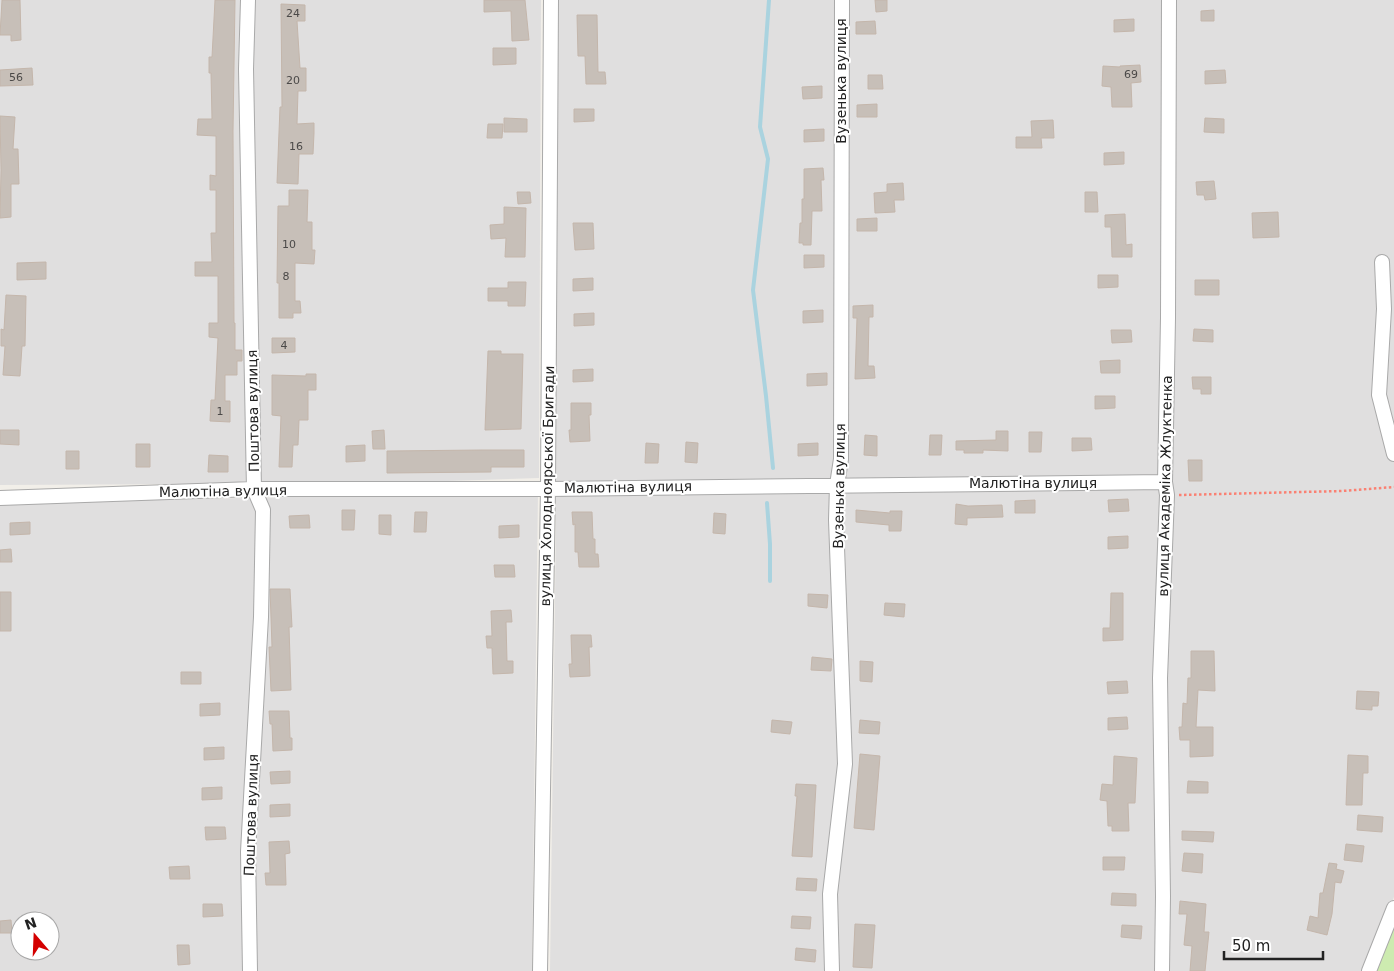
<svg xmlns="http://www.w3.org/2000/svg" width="1394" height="971" font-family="'DejaVu Sans',sans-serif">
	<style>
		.residential { fill: #e0dfdf; fill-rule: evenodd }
		.grass { fill: #cdebb0 }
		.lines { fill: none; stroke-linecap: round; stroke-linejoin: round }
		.stream { stroke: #aad3df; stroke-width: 4 }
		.building { fill: #c7bfb8; stroke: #c4b6ab }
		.minor-casing { stroke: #a9a9a9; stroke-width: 16 }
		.path { stroke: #fa8072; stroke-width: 2.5; stroke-dasharray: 2.5 2.5; stroke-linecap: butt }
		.minor { stroke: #fff; stroke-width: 14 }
		.labels { text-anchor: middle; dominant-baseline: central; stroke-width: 4; stroke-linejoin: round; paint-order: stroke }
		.number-label { font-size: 11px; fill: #4b4948 }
		.street-label { font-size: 14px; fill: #222; stroke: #fff }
	</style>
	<rect width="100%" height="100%" fill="#f2efe9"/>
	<path class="residential" d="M0,0H541L539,478L386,483L0,485Z
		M557,0H1394V897L1364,971H550L556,524Z
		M538,492L532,971H0V503ZM20,921H50V951H20Z"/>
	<path class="grass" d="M1394,913V971H1370Z"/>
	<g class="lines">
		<path class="stream" d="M769,0L760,127L768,159L753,290L766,396L773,468
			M767,503L770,544V581"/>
	</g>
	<path class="building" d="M2,0H20L21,40L11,41V35H0Z
		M215,0H235L233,131L234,323H235V350H242V361H237V375H225V401H230V422L210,421L211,400H215L218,338L209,337V323H218V276H195V262H212L211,233H216V190H210V175L216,176V136L197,135L198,119H212L211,73H209V57H212Z
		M484,0H525L529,40L512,41L511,11L484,12Z
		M875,0H887V11L876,12Z
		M281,4L305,5V21H297L300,68H306V91H298L297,124L314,123V133L313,154H299L298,184L277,183L280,107H282Z
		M1214,10V21H1201V11Z
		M577,15H597L598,72H605L606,84H586L585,56H578Z
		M1134,19V31L1114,32V20Z
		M875,21L876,34H856V22Z
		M493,48H516V64L493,65Z
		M1140,65L1141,82L1131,83L1132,107H1112L1111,87L1102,86L1103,66L1120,67V66Z
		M32,68L33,85L0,86V70Z
		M1225,70L1226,83L1205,84V71Z
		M868,75H882L883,89H868Z
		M822,86V98L803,99L802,87Z
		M877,104V117H857V105Z
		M574,109H594V121L574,122Z
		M0,116L15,117L13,149H18L19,184H11V217L0,218L1,170Z
		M504,118L527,119V132H504Z
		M1205,118L1224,119V133L1204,132Z
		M1053,120L1054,138H1041L1042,148H1016V137H1032L1031,121Z
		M488,124H503L502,138H487Z
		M824,129V141L804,142V130Z
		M1124,152V164L1104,165V153Z
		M823,168L824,180H821L822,211H812L811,245H803V243H799L800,223H802V199H804V169Z
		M1214,181L1216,199L1205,200L1204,195H1197L1196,182Z
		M903,183L904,200H894L895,212L875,213L874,193L887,192V184Z
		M289,190H308L307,222H312V250H315L314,264L295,263V301H300L301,313H293V318H279V283H277L278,206H289Z
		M517,192H530L531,203L518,204Z
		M1085,192H1097L1098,212H1085Z
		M504,207L526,208L525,257H505L506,238L491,239L490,225L504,224Z
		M1278,212L1279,237L1253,238L1252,213Z
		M1125,214L1126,245L1132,244V257H1112L1111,227H1105V215Z
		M877,218V231H857V219Z
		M573,223H593L594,249L575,250Z
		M804,255H824V267L804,268Z
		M46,262V279L17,280V263Z
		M1098,275H1118V287L1098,288Z
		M593,278V290L573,291V279Z
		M1195,280H1219V295H1195Z
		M508,282H526L525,306H508V301H488V288H508Z
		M6,295L26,296L25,346H22L20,376L3,375L5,346H1V329L4,330Z
		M873,305V317H869L868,366H874L875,378L855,379L857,318H853V306Z
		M823,310V322L803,323V311Z
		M594,313V325L574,326V314Z
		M1194,329L1213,330V342L1193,341Z
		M1111,330H1131L1132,342L1112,343Z
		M272,338H295V352L272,353Z
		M488,351H501V354H523L521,429L485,430Z
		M1120,360V373H1101L1100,361Z
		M593,369V381L573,382V370Z
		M827,373V385L807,386V374Z
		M306,374H316V390H308V420H299L298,445H293L292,467H279L281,416L272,415V375L306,376Z
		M1192,377H1211V394H1201V389H1193Z
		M1095,396H1115V408L1095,409Z
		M571,403H591V415H589L590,441L570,442L569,430H571Z
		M0,430H19V445L0,444Z
		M384,430L385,449H373L372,431Z
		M996,431H1008V451L983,450V453H964V450H956V441L996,440Z
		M1029,432H1042L1041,452H1029Z
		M865,435L877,436V456L864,455Z
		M930,435H942L941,455H929Z
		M1072,438H1091L1092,450L1072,451Z
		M686,442L698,443L697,463L685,462Z
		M646,443L659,444L658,463H645Z
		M818,443V455L798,456V444Z
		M136,444H150V467H136Z
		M365,445V461L346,462V446Z
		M482,450H524V467H491V472L387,473V451Z
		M66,451H79V469H66Z
		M209,455L228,456V472H208Z
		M1188,460H1202V481H1189Z
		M1128,499L1129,511L1109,512L1108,500Z
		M1035,500V513H1015V501Z
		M956,504L968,506L1002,505L1003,517L967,518V525L955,524Z
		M342,510H355L354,530H342Z
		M856,510L890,513V511H902L901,531H889V525L856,522Z
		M415,512H427L426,532H414Z
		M572,512H592L593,539H595V554H598L599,567H579L578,552H575V524L573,525Z
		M714,513L726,514L725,534L713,533Z
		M309,515L310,528H290L289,516Z
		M379,515H391V535L379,534Z
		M30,522V534L10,535V523Z
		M519,525V537L499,538V526Z
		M1128,536V548L1108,549V537Z
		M11,549L12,562H0V550Z
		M494,565H514L515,577H495Z
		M270,589H290L292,627H289L291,690L271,691L269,647H272Z
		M0,592H11V631H0Z
		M1111,593H1123V640L1103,641V628H1110Z
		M808,594L828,595L827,608L808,606Z
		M885,603L905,604L904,617L884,615Z
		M511,610L512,622H506L507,661H513V673L493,674L492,648H487L486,636H492L491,611Z
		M571,635H591L592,647H589L590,676L570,677L569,664H572Z
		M1191,651H1214L1215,691L1198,690L1196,727H1213V756L1190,757V740H1180L1179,727H1182L1183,703L1187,704L1188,678H1191Z
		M812,657L832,659L831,671L811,670Z
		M860,661L873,662L872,682L860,681Z
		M181,672H201V684H181Z
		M1127,681L1128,693L1108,694L1107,682Z
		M1357,691L1379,692L1378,706H1372V710L1356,709Z
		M220,703V715L200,716V704Z
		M269,711H289L290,738H292V750L273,751L272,724H270Z
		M1127,717L1128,729L1108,730V718Z
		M772,720L792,722L790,734L771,732Z
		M860,720L880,722L879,734L859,733Z
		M224,747V759L204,760V748Z
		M860,754L880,756L874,830L854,828Z
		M1348,755L1368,756V773H1363L1362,805H1346Z
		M1114,756L1137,758L1135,803H1128L1129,831H1112V826H1108L1107,801L1100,800L1102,784L1113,785Z
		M290,771V783L271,784L270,772Z
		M1188,781L1208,782V793H1187Z
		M796,784L816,785L812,857L792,856L797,796H795Z
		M222,787V799L202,800V788Z
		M290,804V816L270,817V805Z
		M1358,815L1383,817L1382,832L1357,830Z
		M205,827H225L226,839L206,840Z
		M1182,831L1214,832L1213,842L1182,840Z
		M289,841L290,853L285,854L286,885H266L265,873H270L269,842Z
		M1346,844L1364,846L1362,862L1344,860Z
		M1184,853L1203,854L1202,873L1182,871Z
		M1103,857H1125L1124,870H1103Z
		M1329,863L1337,864L1336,869L1344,871L1341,883L1335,882L1332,914L1327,935L1307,930L1310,916L1318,918L1320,893H1323Z
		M189,866L190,879H170L169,867Z
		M797,878L817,879L816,891L796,890Z
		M1112,893L1136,894V906L1111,905Z
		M1180,901L1206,904L1204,932H1209L1205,971H1190L1192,946L1184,945L1187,914H1179Z
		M203,904H222L223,916L203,917Z
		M792,916L811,917L810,929L791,928Z
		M11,920L12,933H0V921Z
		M855,924L875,925L872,968L853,967Z
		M1122,925L1142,926L1141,939L1121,937Z
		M177,945H189L190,964L178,965Z
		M796,948L816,950L815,962L795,960Z"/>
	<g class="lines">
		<g class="minor-casing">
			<path id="minor" d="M248,0L246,69L254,489L263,510L261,617L248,852L250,971
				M1382,262L1384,309L1379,395L1394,454
				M0,498L254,489H548L1165,482
				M540,971L548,489L551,0
				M832,971L830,894L845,764L836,520L837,485L841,459L842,0
				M1162,971L1163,896L1160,678L1167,495L1165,482L1168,318L1169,0
				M1369,971L1394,908"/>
		</g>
		<path class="path" d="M1179,495L1342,491L1394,487"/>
		<use href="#minor" class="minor"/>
	</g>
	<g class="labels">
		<g class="number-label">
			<text x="293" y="13">24</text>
			<text x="1131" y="74">69</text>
			<text x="16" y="77">56</text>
			<text x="293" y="80">20</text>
			<text x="296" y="146">16</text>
			<text x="289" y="244">10</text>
			<text x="286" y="276">8</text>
			<text x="284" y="345">4</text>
			<text x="220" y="411">1</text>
		</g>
		<g class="street-label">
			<text transform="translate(841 81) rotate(-90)">Вузенька вулиця</text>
			<text transform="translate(253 411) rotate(-91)">Поштова вулиця</text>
			<text x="1033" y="483">Малютіна вулиця</text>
			<text transform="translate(547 486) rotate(-89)">вулиця Холодноярської Бригади</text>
			<text transform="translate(839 486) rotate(-89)">Вузенька вулиця</text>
			<text transform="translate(1165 486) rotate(-89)">вулиця Академіка Жлуктенка</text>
			<text transform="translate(628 487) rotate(-1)">Малютіна вулиця</text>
			<text transform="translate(223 491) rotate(-1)">Малютіна вулиця</text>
			<text transform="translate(251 815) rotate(-88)">Поштова вулиця</text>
		</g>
	</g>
	<g transform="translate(35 936) rotate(341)"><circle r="24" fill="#ffffff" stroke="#a7a7a7"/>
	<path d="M0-4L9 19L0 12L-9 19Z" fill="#d40000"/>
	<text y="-8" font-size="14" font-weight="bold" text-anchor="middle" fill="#222222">N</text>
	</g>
	<path d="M1224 951v8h99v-8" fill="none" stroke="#222222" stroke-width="2.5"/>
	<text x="1232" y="951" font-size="15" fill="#222222" stroke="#ffffff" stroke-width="4" paint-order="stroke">50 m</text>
</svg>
